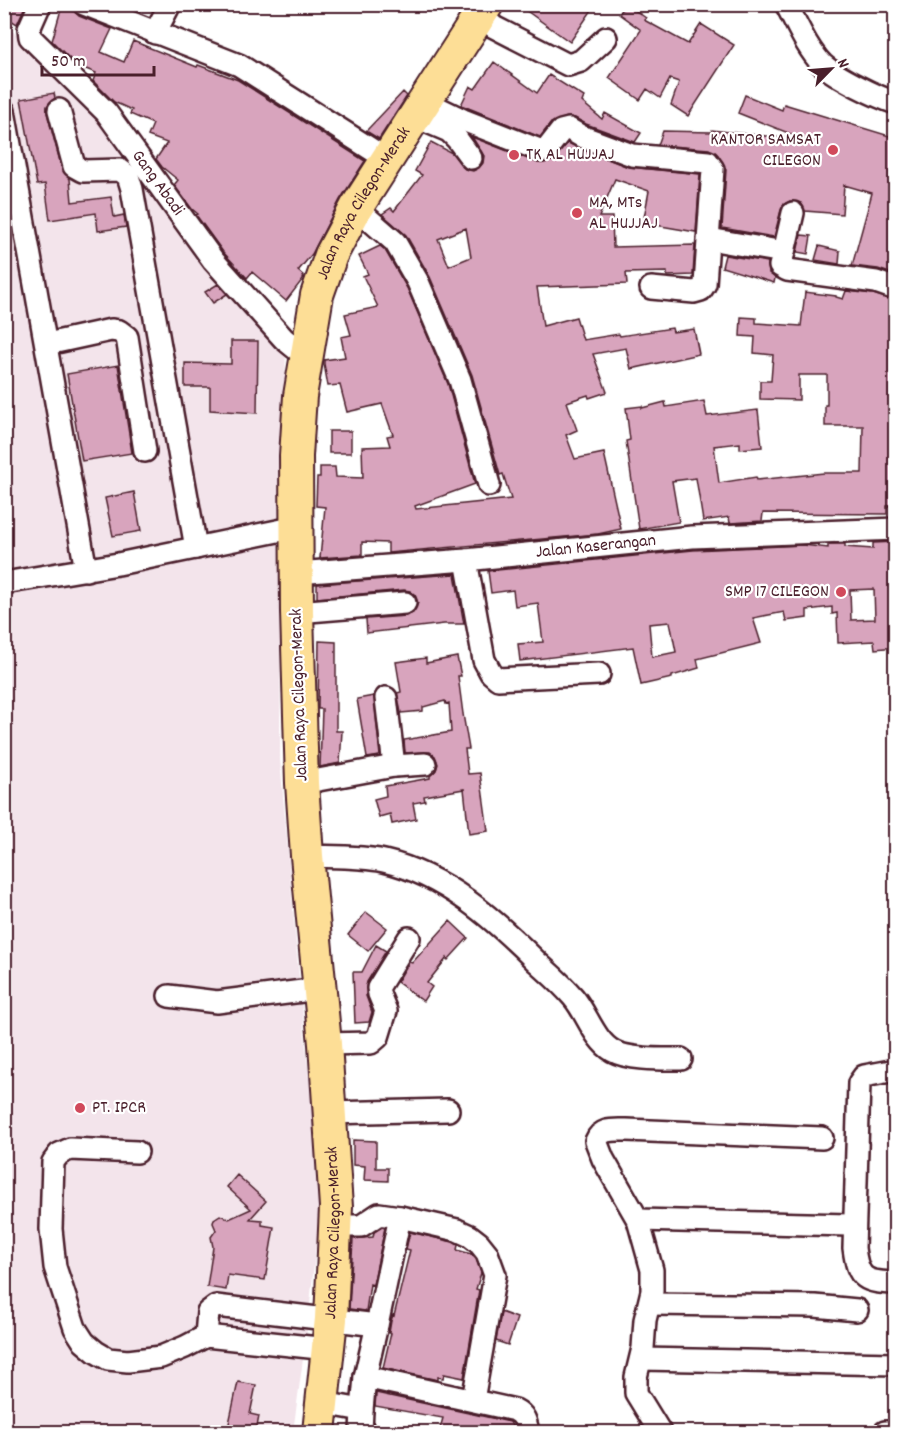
<svg xmlns="http://www.w3.org/2000/svg" width="900" height="1437" font-family="Dekko,sans-serif">
	<style>
		.built { fill: #f3e4eb }
		.building { fill: #d8a4bd; stroke: #4a1f2b; stroke-width: 1.5; fill-rule: evenodd }
		.lines { fill: none; stroke-linecap: round; stroke-linejoin: round }
		.minor-casing { stroke: #4a1f2b; stroke-width: 26 }
		.highway-casing { stroke: #4a1f2b; stroke-width: 36 }
		.minor { stroke: #fff; stroke-width: 21 }
		.highway { stroke: #fdde96; stroke-width: 32 }
		.poi-dot { fill: #d1495b; stroke: #fff; stroke-width: 2 }
		.labels { text-anchor: middle; dominant-baseline: central; stroke-width: 4.5; stroke-linejoin: round; paint-order: stroke }
		.poi-label { font-size: 18px; fill: #4a1f2b; stroke: #fff; text-anchor: start }
		.street-label { font-size: 18px; fill: #4a1f2b; stroke: #fff }
	</style>
	<rect width="100%" height="100%" fill="#fff"/>
	<filter id="ink" filterUnits="userSpaceOnUse"><feTurbulence type="fractalNoise" baseFrequency=".0167" numOctaves="2"/><feDisplacementMap in="SourceGraphic" scale="12" xChannelSelector="R" yChannelSelector="G"/><feConvolveMatrix kernelMatrix="1 2 1 2 8 2 1 2 1" color-interpolation-filters="sRGB"/></filter>
	<g filter="url(#ink)">
		<path class="built" d="M4,25L56,64L128,147L225,292L286,350L281,526L280,760L298,967L321,1197L308,1323L293,1432H5Z"/>
		<path class="building" d="M4,4H26L17,24L4,16Z
			M517,4H596L570,42Z
			M626,4L646,18L644,20L688,44L701,24L734,45L688,116L671,105L679,82L670,79L660,98L647,89L640,100L609,78L641,30L619,14Z
			M62,6L73,10L79,16L112,29L101,52L124,62L133,41L197,67L198,65L238,80L365,161L340,200L312,254L298,271L304,276L303,279L286,301L252,272L247,278L223,252L196,215L198,214L192,209L174,185L178,180L162,167L156,159L167,143L148,136L153,124L130,114L132,110L114,102L93,81L96,73L76,65L52,41Z
			M494,62L537,93L549,75L584,97L582,102L602,119L605,113L641,133L635,142L586,124L575,118L567,117L551,123L540,137L461,105L470,86L475,89Z
			M403,92L407,96L379,139L366,131Z
			M54,93L55,98L47,106V113L62,169L70,179L72,202L111,197L114,217L124,215L126,227L98,231L96,213L50,220L45,184L37,185L21,99Z
			M745,95L782,110L784,104L896,138V275L878,269L852,266L872,193L844,185L842,214L805,211L801,203L790,201L784,204L781,210L774,237L722,228L726,170L718,155L709,149L658,145L663,131L712,132V130L801,140V138L738,113Z
			M472,137L538,163L552,161L568,143L628,167L700,174L696,232L643,223L649,191L615,179L599,217H612L613,247L695,245L693,275L667,276V272L626,273L627,284L537,287L543,326L576,317L583,340L619,334L620,336L672,328L673,332L694,329L699,354L631,369L626,348L593,354L607,392L589,398L588,395L567,402L577,430L566,435L575,459L604,453L621,529L598,534L388,553V543L362,542V555L320,558L325,507L316,506L317,477H320V467H335L336,477L363,478L362,447L390,446L387,436L393,435L382,404L347,412L340,385L328,386L324,364V360L345,357L341,337L351,335L345,314L378,307L363,276L368,274L359,256L380,246L385,250L407,288L448,384L475,484L415,506L416,509L511,499L503,474L500,475L472,375L430,277L406,235L382,214L391,208L394,211L422,175L415,171L431,142L452,153L465,169L473,171L479,168L483,163L484,156ZM466,228L471,257L449,266L438,239Z
			M801,235L811,236L808,254L797,252Z
			M819,246L840,251L839,264L815,260Z
			M725,255L768,262L769,273L775,278L774,283L722,267Z
			M218,284L227,294L213,303L205,292Z
			M846,291L873,294L896,301V506H887V514L763,513L762,521L730,523L729,517L703,521L696,478L672,481L679,522L639,529L626,441L630,440L626,408L642,406V408L665,402L666,407L704,401L707,416L758,410L762,447L740,449V443L714,446L719,483L756,477L757,480L824,473H862L863,426H825V405H827V375H799V400L760,399V381H771L773,355L754,353L755,337L740,336L741,317L756,318V323L801,326L805,292L836,296V297L843,299Z
			M231,341H258L257,413L210,410V387H185V363L231,364Z
			M118,365L132,453L82,461L67,374Z
			M329,431H351V453H329Z
			M134,492L141,531L113,536L105,498Z
			M896,542V647L875,649L874,641L838,643L837,613L832,614V607L807,610V618L786,621L784,612L753,618L761,643L697,659L699,668L672,676V678L641,685L633,647L520,661L518,644L543,642L538,603L515,606L513,590L491,593L488,571L693,550L803,545L828,548V544H845V547L873,549V543ZM874,589L875,619L851,620L850,590ZM670,622L676,652L652,657L649,624Z
			M455,574L464,624H444L367,633L366,619L406,616L413,613L418,603L415,595L410,591L404,590L317,598V584Z
			M319,641L336,642V731H342L340,763L320,767L322,709H318Z
			M457,657L461,676H458L463,714L469,749H465L468,774L480,773L488,831L469,834L464,789L424,796L425,801L413,803L416,819L392,824L390,814L379,817L374,799L386,796L385,786L430,778V776L436,770L438,764L435,756L430,752L405,753L404,740L451,732L449,703L446,704L445,701L423,707V711L401,713L397,693L401,692L396,662L426,658V663Z
			M374,696L380,756L367,758L357,699Z
			M366,912L387,928L368,951L348,935Z
			M450,921L468,938L448,960L447,958L427,983L432,987L423,1001L397,982L409,962L412,963Z
			M376,945L386,951L367,982L366,996L372,1012L369,1022L355,1023L353,972H362Z
			M353,1140L376,1141V1168H388V1181L364,1180L365,1166L353,1165Z
			M237,1175L266,1201L250,1219L262,1220V1225L274,1227L265,1280L228,1275L226,1290L207,1287L213,1247L211,1237L216,1230L213,1223L214,1219L220,1215L229,1219L251,1209L227,1187Z
			M382,1227L385,1228L373,1285L370,1284L366,1311L349,1309L353,1239L373,1237L374,1232Z
			M410,1232L453,1242L458,1245L457,1250L471,1254L476,1259L481,1273L476,1289L479,1290L464,1378L444,1374L443,1378L438,1377V1380L383,1368L391,1333H389L391,1321L393,1315L394,1316L410,1250L406,1249Z
			M501,1312L517,1318L508,1345L496,1341Z
			M238,1382L256,1385L250,1414L259,1416L256,1432L228,1428Z
			M376,1393L510,1422L515,1432H487L468,1428L467,1432H439L443,1418L375,1406Z"/>
		<g class="lines">
			<g class="minor-casing">
				<g id="minor">
					<path id="s1" d="M40,4L29,29L30,37L106,112L213,260L284,339L305,356"/>
					<path d="M84,4L239,65L388,160"/>
					<path d="M786,4C797,24 806,47 822,64C836,77 877,97 896,103"/>
					<path d="M472,6L494,27L568,65L581,61L606,38"/>
					<path d="M155,33L170,4"/>
					<path d="M426,102L463,120L542,151L547,149L561,131L569,129L581,136L632,155L708,162L713,169L705,284L701,290L694,292L651,288"/>
					<path d="M59,110L74,166L83,171L120,170L128,176L132,189L196,548"/>
					<path d="M4,111L86,570"/>
					<path d="M416,117L449,131L457,139L471,158"/>
					<path d="M356,208L395,242L418,282L460,380L489,485"/>
					<path d="M709,239L784,252L780,266L787,270L876,282L896,289"/>
					<path d="M784,252L793,213"/>
					<path d="M47,344L111,330L119,331L127,337L145,451"/>
					<path d="M466,560L484,660L491,673L498,679L599,674"/>
					<path id="s2" d="M297,573L466,560L692,537L896,529"/>
					<path d="M4,583L118,564L297,527"/>
					<path d="M297,612L405,603"/>
					<path d="M386,698L394,766"/>
					<path d="M302,783L394,766L425,764"/>
					<path d="M307,856C329,857 362,856 384,861C445,875 494,919 537,962C549,973 562,984 573,997C587,1013 594,1040 613,1051C629,1060 662,1059 681,1059"/>
					<path d="M169,996L217,1002L318,989"/>
					<path d="M325,1044L371,1043L378,1037L386,1011L379,994L378,988L409,938"/>
					<path d="M896,1070L864,1076L859,1083L854,1248C858,1280 865,1282 896,1283"/>
					<path d="M329,1113L448,1110"/>
					<path d="M137,1152L70,1149L59,1154L53,1162L51,1229L55,1267L75,1328L84,1342L96,1352L108,1359L128,1361L161,1357L185,1347L206,1336L328,1349"/>
					<path d="M638,1220L849,1225"/>
					<path d="M336,1226H361L379,1214L400,1217"/>
					<path d="M650,1304L815,1306L857,1310"/>
					<path d="M206,1336L208,1312L216,1306L377,1325L400,1217L457,1230L470,1236L479,1243L487,1253L495,1275L473,1400"/>
					<path d="M641,1359L896,1364"/>
					<path d="M365,1377L377,1325"/>
					<path d="M323,1403L362,1410L365,1377L515,1410C525,1415 526,1422 528,1432"/>
					<path d="M361,1432L362,1410"/>
					<path d="M660,1432L636,1393V1377L643,1348L645,1320L652,1291V1270L638,1220L603,1159L596,1141C601,1128 613,1130 626,1130L822,1138"/>
					<path d="M885,1432H896"/>
				</g>
			</g>
			<g class="highway-casing">
				<g id="highway">
					<path id="s3" d="M319,1432L331,1319L336,1207L325,1044L307,856L302,783L297,612L296,456L300,396L317,295L331,255L356,208L487,4"/>
				</g>
			</g>
			<use href="#minor" class="minor"/>
			<use href="#highway" class="highway"/>
		</g>
	</g>
	<g class="poi-dot">
		<circle cx="833" cy="150" r="6"/>
		<circle cx="514" cy="155" r="6"/>
		<circle cx="577" cy="213" r="6"/>
		<circle cx="841" cy="592" r="6"/>
		<circle cx="80" cy="1108" r="6"/>
	</g>
	<g class="labels">
		<g class="poi-label">
			<text x="821" y="140" text-anchor="end">KANTOR SAMSAT<tspan x="821" dy="21">CILEGON</tspan></text>
			<text x="526" y="155">TK AL HUJJAJ</text>
			<text x="589" y="203">MA, MTs<tspan x="589" dy="21">AL HUJJAJ</tspan></text>
			<text x="829" y="592" text-anchor="end">SMP 17 CILEGON</text>
			<text x="92" y="1108">PT. IPCR</text>
		</g>
		<g class="street-label">
			<text stroke="none"><textPath href="#s1" startOffset="230">Gang Abadi</textPath></text>
			<text stroke="none"><textPath href="#s3" startOffset="1244">Jalan Raya Cilegon-Merak</textPath></text>
			<text stroke="none"><textPath href="#s2" startOffset="300">Jalan Kaserangan</textPath></text>
			<text transform="translate(300 695) rotate(-92)">Jalan Raya Cilegon-Merak</text>
			<text stroke="none"><textPath href="#s3" startOffset="200">Jalan Raya Cilegon-Merak</textPath></text>
		</g>
	</g>
	<rect width="900" height="1437" fill="none" stroke="#fff" stroke-width="24"/>
	<rect x="12" y="12" width="876" height="1413" fill="none" stroke="#4a1f2b" stroke-width="2" filter="url(#ink)"/>
	<g transform="translate(831 69) rotate(65)" stroke="#ffffff" stroke-width="4.5" paint-order="stroke">
	<path d="M0-4.5L10 22L0 15L-10 22Z" fill="#4a1f2b"/>
	<text y="-9" font-size="16" font-weight="bold" text-anchor="middle" fill="#4a1f2b">N</text>
	</g>
	<path d="M42 66v9h112v-9" fill="none" stroke="#4a1f2b" stroke-width="3"/>
	<text x="51" y="66" font-size="18" fill="#4a1f2b" stroke="#ffffff" stroke-width="4.5" paint-order="stroke">50 m</text>
</svg>
